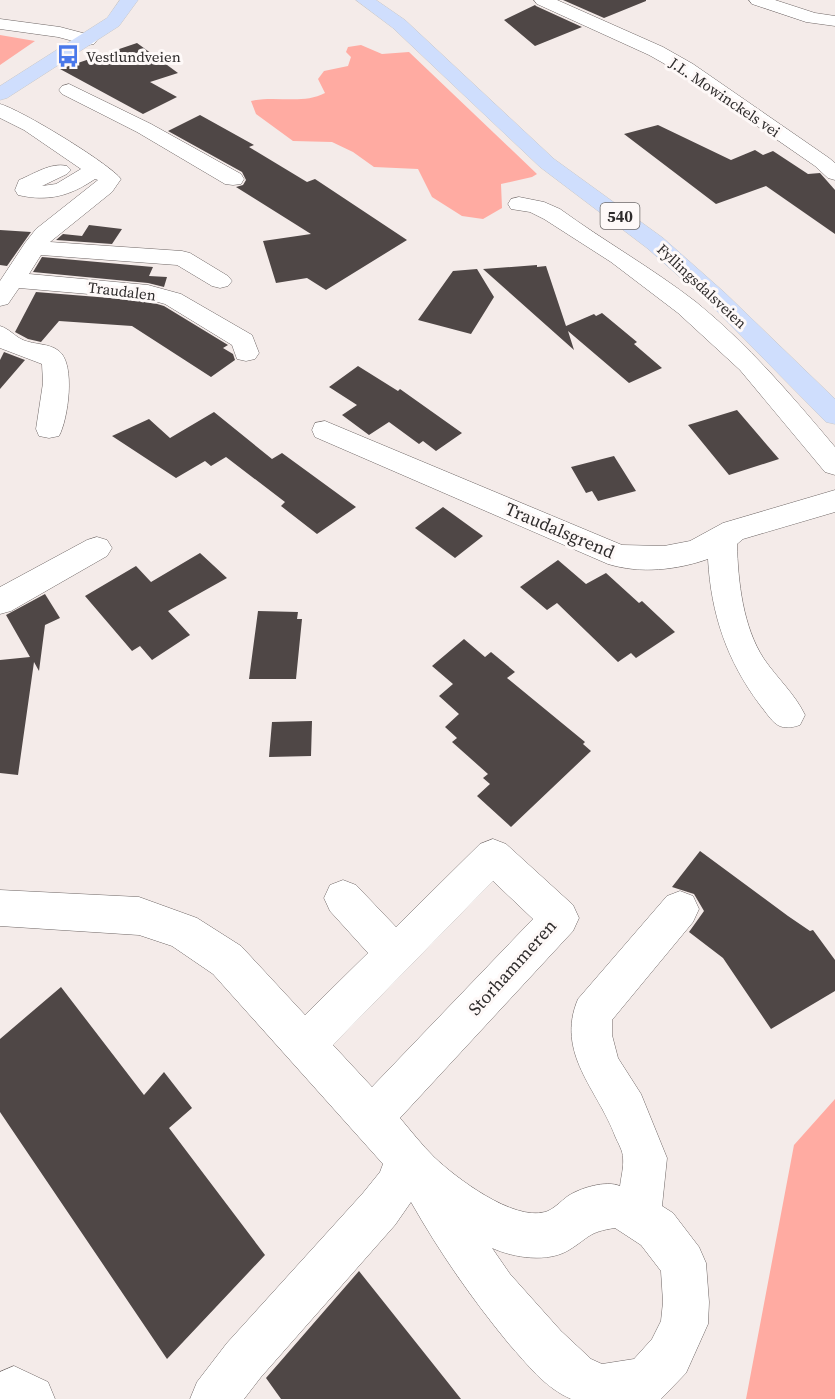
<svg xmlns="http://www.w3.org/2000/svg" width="835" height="1399" font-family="'Source Serif 4',serif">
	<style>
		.green { fill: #ffaba2 }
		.building { fill: #4f4746 }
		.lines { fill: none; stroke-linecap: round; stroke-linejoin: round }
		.minor-casing { stroke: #6f6766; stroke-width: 1 }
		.major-casing { stroke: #c9c8c8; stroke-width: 1 }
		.minor { fill: #fff; fill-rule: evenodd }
		.major { fill: #cfdefd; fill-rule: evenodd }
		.labels { text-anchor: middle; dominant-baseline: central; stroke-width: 6; stroke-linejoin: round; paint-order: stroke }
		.far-poi-label { font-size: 15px; fill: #2f2c2c; stroke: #fef9f8; text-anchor: start }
		.far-street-label { font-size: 15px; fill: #2f2c2c; stroke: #fef9f8 }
		.shield { fill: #fef9f8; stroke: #6d6a69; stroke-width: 1.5 }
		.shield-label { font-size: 16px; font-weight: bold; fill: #2f2c2c }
		.street-label { font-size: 18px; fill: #2f2c2c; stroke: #fef9f8 }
	</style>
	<rect width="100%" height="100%" fill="#f4ebe9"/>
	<path class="green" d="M0,35L35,41L0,65Z
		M361,45L382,54L409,52L537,174L532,177L501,184L502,208L483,219L462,216L432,197L418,169L374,167L353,152L332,142L293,141L256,114L251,101C276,95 302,105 325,93L318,79L324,71L348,66L351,57L346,52L348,47Z
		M835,1099V1399H746L794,1145Z"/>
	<path class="building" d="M563,0H646V1L604,18Z
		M535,5L536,6L582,27L535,46L504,20Z
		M137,43L178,73L150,82L177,97L143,114L60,69Z
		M200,115L254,145L249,147L307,182L315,179L407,240L326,290L307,278L276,283L263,241L311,234L236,187L243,185L246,180L242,172L168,131Z
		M658,125L731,160L755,150L763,155L773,151L808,174L820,173L835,190V234L766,186L716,204L624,134Z
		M89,225L122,229L112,244L56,240L63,234L82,236Z
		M0,230L31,232L7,266L0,265Z
		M42,257L153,267L149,276L167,277L164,287L148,283L33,272Z
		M537,265V267L546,266L566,326L594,314L596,316L602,313L637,342L634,344L662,368L629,383L568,331L574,350L483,269Z
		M477,269L494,297L471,334L418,320L453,271Z
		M36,292L147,301L164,306L228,345L223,348L233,354L235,360L211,377L132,326L59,321L41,342L28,339L15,332Z
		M4,352L25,360L0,389V360Z
		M358,366L398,391L400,389L462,433L436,451L423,441L419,444L389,422L369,435L342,415L357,405L329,387Z
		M737,410L779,459L729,475L688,425Z
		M214,412L272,459L282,453L356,507L317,534L281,506L285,502L226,457L211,466L205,461L176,478L112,436L149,419L170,438Z
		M614,456L636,491L598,501L592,491L586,493L571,467Z
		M443,507L483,536L455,558L415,528Z
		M200,553L227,578L168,611L190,635L152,660L140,646L132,651L85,596L136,566L151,582Z
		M558,560L586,584L606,573L639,603L642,601L675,632L636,658L631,653L618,662L557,603L547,610L520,587Z
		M45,594L60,618L45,625L39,671L34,662L18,775L0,773V660L30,657L6,615Z
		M258,611L298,612L297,619H302L296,679H249Z
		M464,639L485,657L491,652L515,672L507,678L585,742L583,744L591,751L511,827L477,796L490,784L483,778L488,774L452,742L457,738L445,727L459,714L439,696L453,684L432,666Z
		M312,721L311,756L269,757L272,722Z
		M700,851L788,916L810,931L813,930L835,960V991L771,1029L723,958L689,932L704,911L694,894L672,887Z
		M61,987L144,1095L164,1072L192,1108L169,1128L265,1255L167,1359L0,1112V1039Z
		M359,1271L461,1399H281L266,1378Z"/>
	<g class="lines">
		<g class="minor-casing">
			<path id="minor" d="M534,0H557L663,47L693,64L829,158L835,163V180L828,178L815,166L679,72L649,55L537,4Z
				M749,0H775L815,13L835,16V26L806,22L752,4Z
				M0,19L60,27L94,36L97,40L94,44L88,45L58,37L0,29Z
				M69,84L151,124L241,174L244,179L241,184L233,185L225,184L137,132L62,94L59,90L62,86Z
				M0,104C20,109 110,164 121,179L112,192L50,242L182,251L190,253L228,276L232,281L228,286L220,288L212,286L177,265L41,255L29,274L148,285L181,294L252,335L259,353L255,359L246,361L237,359L232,345L165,304L147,299L19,288L8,304L0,306V281L25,243L36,229L98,180L95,179C70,196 48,202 18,195L15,190L19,180C34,174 51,162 67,166L71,170L67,174L42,186L56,184L81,169L24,130L0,118Z
				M519,197L544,202L560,209C604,241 652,268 696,302C749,345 791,395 835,447V475L825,472L740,370L678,313L611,262L544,219L530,212L511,209L508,204L511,199Z
				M0,326C10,329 14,336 23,340C35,345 49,343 59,351C76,364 68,420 59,436L49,438L39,436L36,429L43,383L42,364L0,348Z
				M325,421L622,545L664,546L690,541L723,523L835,490V512L743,539L737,544C738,582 743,627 764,659C777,678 795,694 805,715L800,725C777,733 773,721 760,705C727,661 711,614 708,559C677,570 640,574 608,564L315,437L312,430L315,423Z
				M97,537L107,540L112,548L107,556L11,611L0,614V587L87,540Z
				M493,839L506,844L573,905L579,918L573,931L400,1118C411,1131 422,1145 434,1157C456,1178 513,1221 545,1212C553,1210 561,1201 568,1196C580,1188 606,1180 620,1186C621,1177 624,1167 623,1158C623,1151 618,1143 615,1136C598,1090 555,1053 578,999L667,896L680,891L693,896L699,909L693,922L612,1020V1035L618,1058L641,1094L667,1158L662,1206L673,1213L699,1247L706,1263L709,1302L708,1324L686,1373L661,1399H571C545,1388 527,1364 509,1344C472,1299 440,1253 411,1202L395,1225L261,1377L244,1399H190L197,1382L227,1343L363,1193L380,1172L383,1164L213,974L172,946L139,935L0,926V890L139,897L197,918L241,946L305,1015L368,953L330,911L324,898L330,885L343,880L356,885L396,927L480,844ZM493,881L533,919L372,1087L333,1045ZM615,1228L641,1245L661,1271L663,1302L661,1321L652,1339L634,1359L602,1364L591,1359L561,1331L510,1274L492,1248C514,1258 548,1263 569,1250C590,1237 588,1232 615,1228Z
				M14,1366L48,1382L55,1399H0V1372Z"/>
		</g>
		<g class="major-casing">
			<path id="major" d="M120,0H138L119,26L7,98L0,100V86L107,18Z
				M356,0H376L405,20L554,159L663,238L724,292L835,399V424L826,422L708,302L647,248L540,167L393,28Z"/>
		</g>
		<use href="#minor" class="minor"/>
		<use href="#major" class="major"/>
	</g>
	<defs>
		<g id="bus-bare" transform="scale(1.8)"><path d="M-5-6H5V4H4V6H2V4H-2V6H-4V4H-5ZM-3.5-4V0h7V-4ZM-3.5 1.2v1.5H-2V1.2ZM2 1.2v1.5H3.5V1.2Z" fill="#4a78ea" stroke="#fef9f8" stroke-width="2.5" paint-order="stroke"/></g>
	</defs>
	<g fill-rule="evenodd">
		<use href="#bus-bare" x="68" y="56"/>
	</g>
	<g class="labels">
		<g class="far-poi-label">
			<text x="86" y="56">Vestlundveien</text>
		</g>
		<g class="far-street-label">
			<text transform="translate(725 97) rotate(34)">J.L. Mowinckels vei</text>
			<text transform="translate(702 286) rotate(43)">Fyllingsdalsveien</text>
			<text transform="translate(122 291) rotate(7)">Traudalen</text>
		</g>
		<rect class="shield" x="600.5" y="203" width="39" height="26" rx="4.5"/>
		<g class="shield-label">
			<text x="620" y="216">540</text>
		</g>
		<g class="street-label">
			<text transform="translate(560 530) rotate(23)">Traudalsgrend</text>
			<text transform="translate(512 967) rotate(-48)">Storhammeren</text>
		</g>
	</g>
</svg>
